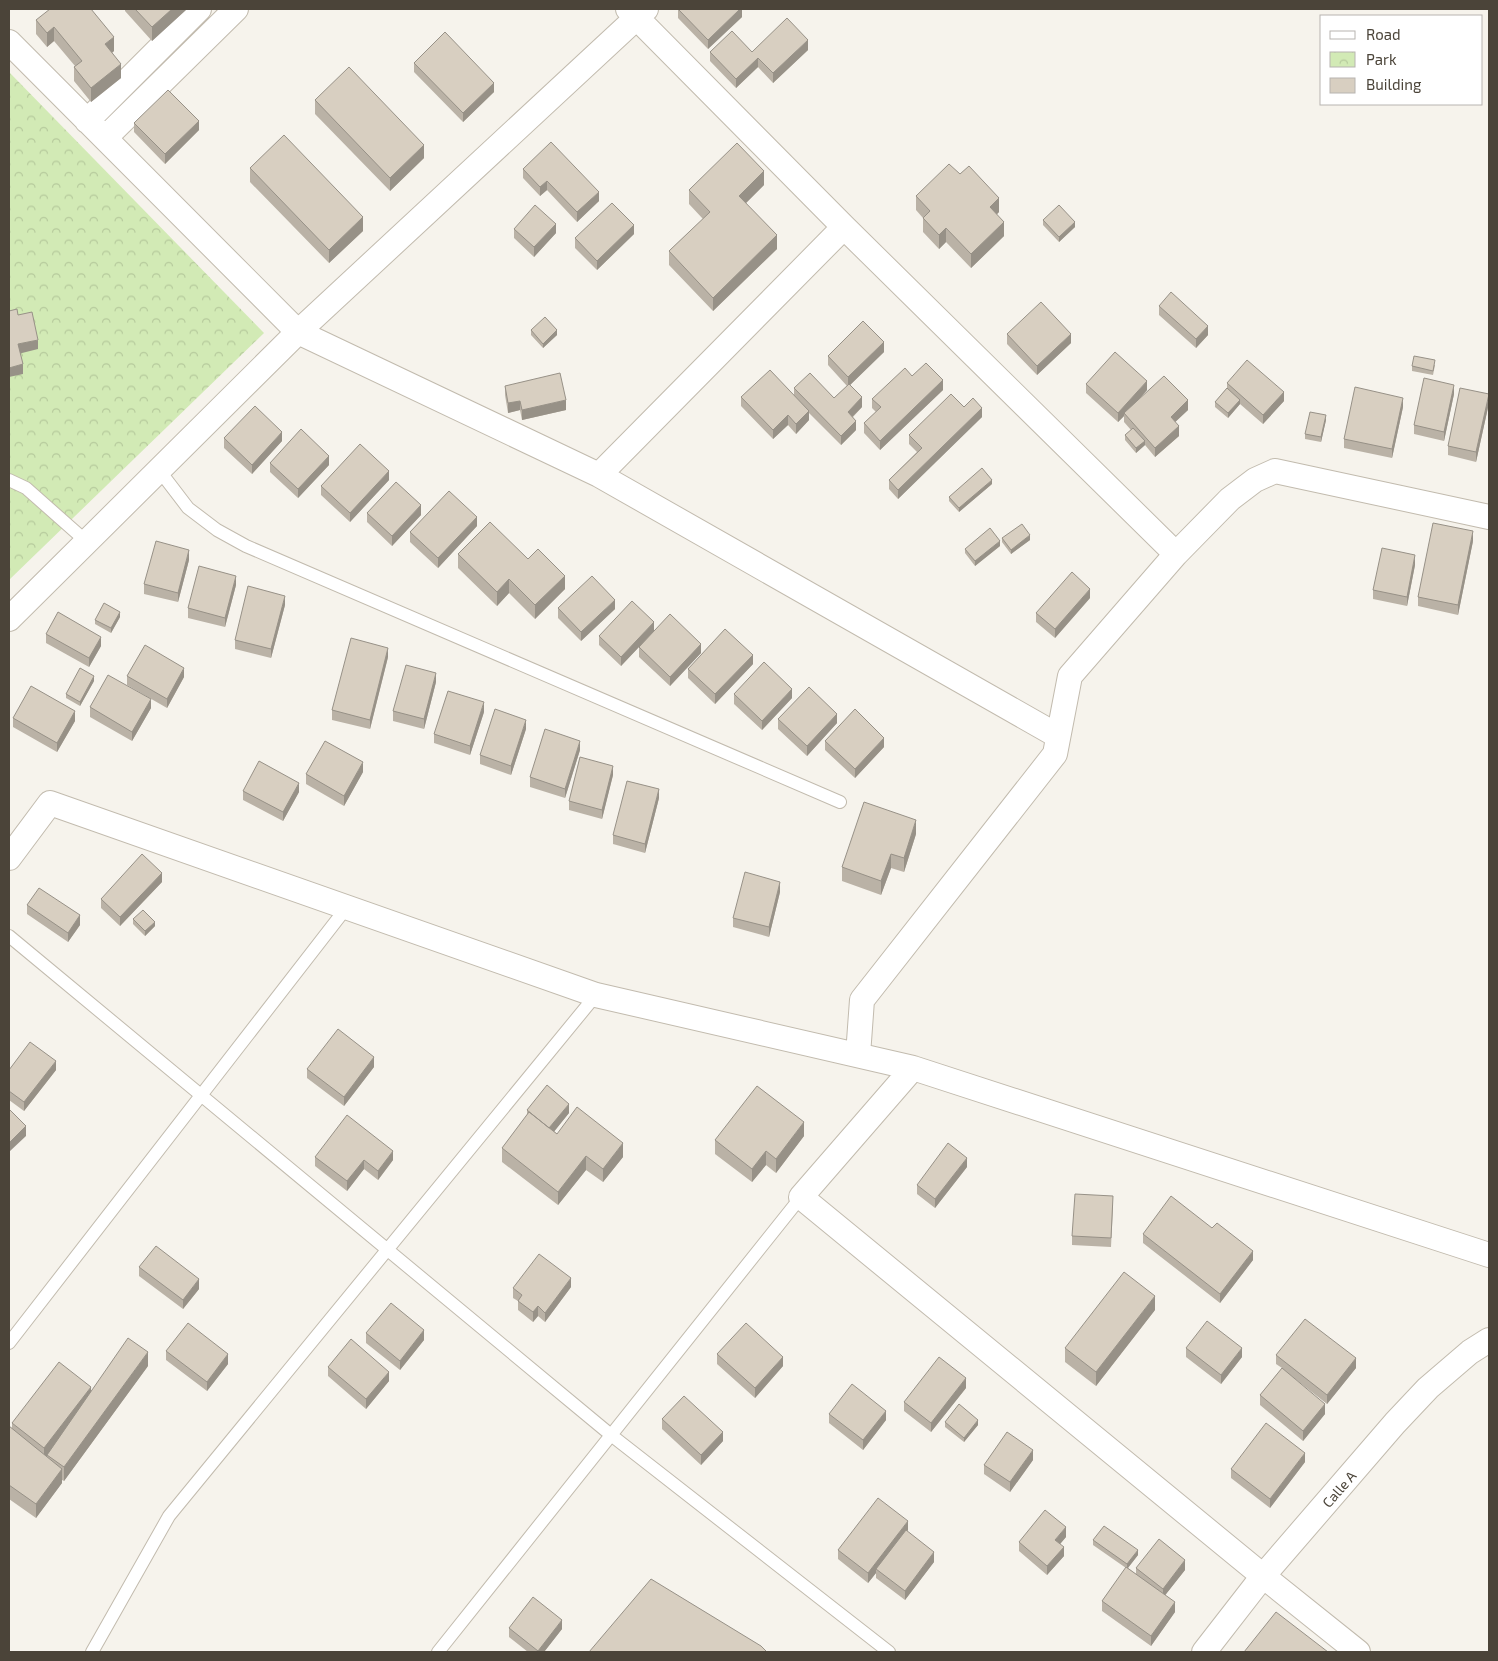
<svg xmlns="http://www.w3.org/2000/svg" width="1498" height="1661" font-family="'Exo 2',sans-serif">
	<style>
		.park { fill: url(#park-crowns) }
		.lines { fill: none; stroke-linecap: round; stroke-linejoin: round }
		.lane-casing { stroke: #c2bbae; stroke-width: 14 }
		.street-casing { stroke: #c2bbae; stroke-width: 26 }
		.lane { stroke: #fff; stroke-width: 12 }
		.street { stroke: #fff; stroke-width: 24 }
		.wall { fill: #bab2a6 }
		.shaded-wall { fill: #979187 }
		.building { fill: #d8cfc1; stroke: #979187 }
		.labels { text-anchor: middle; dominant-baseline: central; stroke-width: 4; stroke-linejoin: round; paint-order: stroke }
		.street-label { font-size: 14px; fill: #4b4439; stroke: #fff }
	</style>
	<defs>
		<pattern id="park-crowns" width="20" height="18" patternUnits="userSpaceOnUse" patternTransform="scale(1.25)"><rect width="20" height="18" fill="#d2eab5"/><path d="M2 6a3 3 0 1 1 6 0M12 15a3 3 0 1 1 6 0" fill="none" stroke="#b6ca9c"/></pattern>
	</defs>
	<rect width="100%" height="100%" fill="#f6f3ec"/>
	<path class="park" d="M9,72L264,333L9,580Z"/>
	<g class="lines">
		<g class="lane-casing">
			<path id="lane" d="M159,470L188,508L217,530L246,546L840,802
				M9,480L26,488L87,542
				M9,936L611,1435L889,1652
				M9,1343L347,907
				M92,1652L169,1516L596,995
				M438,1652L801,1197"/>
		</g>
		<g class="street-casing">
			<path id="street" d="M628,9L844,227L1176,554
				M9,42L298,332L599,475L1058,736
				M87,121L199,9
				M105,138L236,9
				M599,475L844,227
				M9,619L298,332L646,9
				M9,858L50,803L596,995L913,1068L1489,1255
				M858,1055L862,1000L1055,754L1070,676L1176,554L1230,499L1255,480L1275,471L1489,517
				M913,1068L801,1197L1263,1576L1358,1652
				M1204,1652L1263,1576L1395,1423L1428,1388L1470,1352L1489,1340"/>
		</g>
		<use href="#lane" class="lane"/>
		<use href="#street" class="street"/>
	</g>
	<path class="wall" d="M125,9H187L152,41L125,11Z
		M678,9H742V17L708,49L678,18Z
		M36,20L114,51L112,53L121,78L91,102L74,81V67L75,66L54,41L47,47L36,34Z
		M808,50L773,83L758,67L736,88L710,61V52H752Z
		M414,63L494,92L463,122L414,72Z
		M315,100L424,158L390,191L315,114Z
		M134,123L199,130L165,164L134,132Z
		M250,168L363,231L329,263L250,182Z
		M523,169L599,201L577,222L547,190L540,196L523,178Z
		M960,174L999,212L997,214L1004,236L971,268L946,242L939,249L923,232V218L916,210V196Z
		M764,185L746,203L777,249L713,311L669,265V251L703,219L689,204V190Z
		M1043,220L1075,227L1059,242L1043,225Z
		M514,229L556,233L534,257L514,238Z
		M634,234L597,270L575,248V238Z
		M1159,306L1208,335L1196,348L1159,315Z
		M531,330L557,335L543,348L531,335Z
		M1007,334L1071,343L1037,375L1007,344Z
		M884,352L850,385L862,407L853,417L856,430L841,445L809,413V420L796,434L788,425L773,439L741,406V397L794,396V388L834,398L847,386L828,365V356Z
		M1435,365L1433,375L1412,371V366Z
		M912,376L943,390L880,450L864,433V423L876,412L872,408V399Z
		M1227,383L1284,401L1263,424L1240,404L1228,418L1215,407V402L1227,388Z
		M1086,384L1147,390L1139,400L1188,410L1175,422L1179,436L1155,457L1145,445L1136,453L1125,440V435L1131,430L1124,422V416L1118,422L1086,393Z
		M505,386L566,410L522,420L520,410L508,413L505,395Z
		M1454,394L1444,441L1414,434V425Z
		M1489,403L1476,462L1448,455V446Z
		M964,407L982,417L898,499L889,489V480L917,452L909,444V435Z
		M1403,407L1392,458L1344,448V439Z
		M1326,420L1321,442L1305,439V434Z
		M224,438L282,441L252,474L224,448Z
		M270,463L329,465L298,498L270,472Z
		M389,480L350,522L321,495V486Z
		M992,484L959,512L949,501V497Z
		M367,513L421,515L392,546L367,522Z
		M477,526L438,568L410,542V532Z
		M1002,538L1030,540L1011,554L1002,542Z
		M1473,541L1458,615L1418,606V597Z
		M1000,546L975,566L965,553V549Z
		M458,554L528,559L565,589L535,619L509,593L497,606L458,568Z
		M189,560L178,602L144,594V584Z
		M1415,565L1407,606L1373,599V590Z
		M236,585L225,627L188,618V608Z
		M1090,598L1055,638L1036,622V613Z
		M285,605L271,658L235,649V640Z
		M558,608L615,609L581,641L558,618Z
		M120,617L111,633L95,624V620Z
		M654,631L701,653L670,686L639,657V647L621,666L599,645V636Z
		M46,634L101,646L89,667L46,643Z
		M388,657L370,729L332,720V710Z
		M753,664L715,704L688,678V669Z
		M127,676L184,677L167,708L127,685Z
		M94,681L80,706L66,698V694Z
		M436,682L424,729L393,721V711Z
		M734,694L792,698L762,730L734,704Z
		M90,707L151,708L132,741L90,717Z
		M484,712L470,755L434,743V734Z
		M13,718L75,721L57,752L13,727Z
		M778,719L837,723L807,756L778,729Z
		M526,729L511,775L480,764V755Z
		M825,741L884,747L855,778L825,750Z
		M580,750L565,798L530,787V777Z
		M363,772L344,806L306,784V774Z
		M613,775L602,819L569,810V801Z
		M243,791L299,792L283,821L243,800Z
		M659,798L645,853L613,844V835Z
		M916,834L904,872L891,868L881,895L842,881V867Z
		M162,882L120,926L101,908V899Z
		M780,892L769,937L733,927V918Z
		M27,905L80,925L68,942L27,914Z
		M133,919L155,926L145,936L133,924Z
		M374,1067L344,1106L307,1078V1069Z
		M9,1070H56L24,1111L9,1100Z
		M527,1110L569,1113L554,1131L557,1134L623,1157L603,1182L586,1170L558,1205L502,1162V1148L527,1116Z
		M804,1136L776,1173L766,1165L752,1182L715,1154V1140Z
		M315,1157L393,1160L378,1180L364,1169L347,1191L315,1166Z
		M967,1167L935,1208L917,1194V1185Z
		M1113,1206L1111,1247L1072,1245V1236Z
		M1143,1234L1253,1260L1220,1303L1143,1243Z
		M139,1267L199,1289L183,1309L139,1276Z
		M571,1287L545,1322L538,1316L533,1322L518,1310V1301L513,1298V1288Z
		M1155,1310L1096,1386L1065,1362V1348Z
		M366,1333L424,1340L400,1370L366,1343Z
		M1186,1348L1242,1357L1221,1384L1186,1357Z
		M166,1351L228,1364L207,1391L166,1360Z
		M717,1354L783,1366L755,1398L717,1364Z
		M1276,1355L1356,1368L1327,1404L1285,1371L1325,1414L1303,1441L1260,1405V1395L1282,1368L1276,1364Z
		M148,1366L64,1481L62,1480V1483L36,1518L9,1499V1426L12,1428V1423L91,1391Z
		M328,1367L389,1381L366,1409L328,1376Z
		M966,1388L931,1432L904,1411V1402Z
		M829,1414L886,1420L863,1450L829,1423Z
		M662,1419L723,1441L701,1465L662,1429Z
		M945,1422L978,1425L964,1442L945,1427Z
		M1033,1460L1010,1492L984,1474V1465Z
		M1305,1462L1270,1508L1231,1478V1469Z
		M908,1530L907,1532L934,1562L905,1600L876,1578V1573L868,1583L838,1559V1550Z
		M1066,1537L1060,1544L1064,1556L1047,1575L1019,1551V1542Z
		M1093,1540L1138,1555L1128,1568L1136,1574V1568L1185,1570L1165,1595L1175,1612L1151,1646L1102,1611V1601L1126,1568L1093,1545Z
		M509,1628L562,1629L544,1652H528L509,1637Z"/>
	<path class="shaded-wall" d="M172,9H187L152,41V27Z
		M740,9H742V17L708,49V40Z
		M54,27V41L47,47V33Z
		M114,37V51L105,58V44Z
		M808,40V50L773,83V73Z
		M758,58V67L736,88V79Z
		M121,64V78L91,102V88Z
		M494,83V92L463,122V113Z
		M199,121V130L165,164V154Z
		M424,145V158L390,191V178Z
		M764,171V185L739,210V196Z
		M547,181V190L540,196V187Z
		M599,192V201L577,222V212Z
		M999,198V212L990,221V207Z
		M363,217V231L329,263V250Z
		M1004,222V236L971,268V254Z
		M1075,222V227L1059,242V237Z
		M556,224V233L534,257V247Z
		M634,225V234L597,270V261Z
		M946,228V242L939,249V235Z
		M777,235V249L713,311V298Z
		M1208,326V335L1196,348V339Z
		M557,330V335L543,348V344Z
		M1071,334V343L1037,375V366Z
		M38,340V349L18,354V344Z
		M884,342V352L848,387V377Z
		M23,364V374L9,377V368Z
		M943,380V390L880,450V441Z
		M1147,381V390L1125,415L1124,413V416L1118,422V413Z
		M1454,385V394L1444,441V432Z
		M1284,392V401L1263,424V415Z
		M1489,394V403L1476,462V452Z
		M862,397V407L848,421V412Z
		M1403,398V407L1392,458V449Z
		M566,400V410L522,420V410Z
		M1188,400V410L1171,426V417Z
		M1240,400V404L1228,418V413Z
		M520,401V410L508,413V403Z
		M982,408V417L898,499V490Z
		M809,411V420L796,434V424Z
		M788,415V425L773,439V430Z
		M1326,415V420L1321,442V437Z
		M856,421V430L841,445V436Z
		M1179,426V436L1155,457V448Z
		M282,432V441L252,474V465Z
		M1145,441V445L1136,453V448Z
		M329,456V465L298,498V489Z
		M389,471V480L350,522V513Z
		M992,480V484L959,512V508Z
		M421,505V515L392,546V536Z
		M477,517V526L438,568V558Z
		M1473,531V541L1458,615V605Z
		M1030,535V540L1011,554V550Z
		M1000,541V546L975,566V561Z
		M189,550V560L178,602V593Z
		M1415,555V565L1407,606V597Z
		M236,576V585L225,627V618Z
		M565,576V589L535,619V605Z
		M509,579V593L497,606V592Z
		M1090,589V598L1055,638V629Z
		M285,596V605L271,658V649Z
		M615,600V609L581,641V632Z
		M120,612V617L111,633V628Z
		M654,622V631L621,666V657Z
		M101,637V646L89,667V658Z
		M701,644V653L670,686V677Z
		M388,648V657L370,729V720Z
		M753,655V664L715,704V694Z
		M184,668V677L167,708V699Z
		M436,673V682L424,729V719Z
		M94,676V681L80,706V702Z
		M792,689V698L762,730V721Z
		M151,699V708L132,741V732Z
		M484,702V712L470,755V746Z
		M75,711V721L57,752V743Z
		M837,714V723L807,756V746Z
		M526,720V729L511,775V766Z
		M884,738V747L855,778V769Z
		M580,741V750L565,798V789Z
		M363,762V772L344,806V796Z
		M613,766V775L602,819V810Z
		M299,783V792L283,821V812Z
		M659,789V798L645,853V844Z
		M916,820V834L904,872V858Z
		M891,854V868L881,895V881Z
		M162,873V882L120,926V917Z
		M780,882V892L769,937V927Z
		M80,915V925L68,942V933Z
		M155,922V926L145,936V931Z
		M374,1057V1067L344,1106V1097Z
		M56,1061V1070L24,1111V1102Z
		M569,1104V1113L549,1138V1128Z
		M804,1122V1136L776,1173V1159Z
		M26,1126V1136L9,1152V1143Z
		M623,1143V1157L603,1182V1169Z
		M393,1151V1160L378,1180V1171Z
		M766,1151V1165L752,1182V1169Z
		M586,1156V1170L558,1205V1192Z
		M967,1158V1167L935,1208V1199Z
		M364,1160V1169L347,1191V1181Z
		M1253,1251V1260L1220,1303V1294Z
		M571,1278V1287L545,1322V1313Z
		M199,1279V1289L183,1309V1300Z
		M1155,1296V1310L1096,1386V1372Z
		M538,1306V1316L533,1322V1312Z
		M424,1330V1340L400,1370V1361Z
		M1242,1348V1357L1221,1384V1375Z
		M148,1352V1366L64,1481V1467Z
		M228,1354V1364L207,1391V1382Z
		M783,1357V1366L755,1398V1388Z
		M1356,1358V1368L1327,1404V1395Z
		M389,1372V1381L366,1409V1399Z
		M966,1378V1388L931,1432V1423Z
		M91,1387V1401L47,1455V1458L44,1462V1448Z
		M1325,1404V1414L1303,1441V1431Z
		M886,1411V1420L863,1450V1440Z
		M978,1420V1425L964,1442V1438Z
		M723,1432V1441L701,1465V1455Z
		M1033,1450V1460L1010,1492V1482Z
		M1305,1453V1462L1270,1508V1499Z
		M62,1469V1483L36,1518V1504Z
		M908,1521V1530L878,1570L876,1569V1573L868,1583V1573Z
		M1066,1527V1537L1055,1550V1540Z
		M1064,1547V1556L1047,1575V1566Z
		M1138,1550V1555L1127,1569V1564Z
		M934,1552V1562L905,1600V1591Z
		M1185,1560V1570L1163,1598V1589Z
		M1175,1602V1612L1151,1646V1636Z
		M562,1620V1629L544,1652H538V1651Z"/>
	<path class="building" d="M50,9H91L114,37L105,44L121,64L91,88L74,67L82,61L54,27L47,33L36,20Z
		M135,9H172L152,27Z
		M678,9H740L708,40Z
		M787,18L808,40L773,73L758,58L736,79L710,52L732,31L752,52Z
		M445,32L494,83L463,113L414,63Z
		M349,67L424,145L390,178L315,100Z
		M168,90L199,121L165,154L134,123Z
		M284,135L363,217L329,250L250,168Z
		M551,142L599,192L577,212L547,181L540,187L523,169Z
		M737,143L764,171L739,196L777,235L713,298L669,251L710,212L689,190Z
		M949,164L960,174L969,166L999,198L990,207L1004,222L971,254L946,228L939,235L923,218L930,211L916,196Z
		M612,203L634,225L597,261L575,238Z
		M535,205L556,224L534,247L514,229Z
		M1059,205L1075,222L1059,237L1043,220Z
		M1171,292L1208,326L1196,339L1159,306Z
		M1041,302L1071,334L1037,366L1007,334Z
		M17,309L18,315L32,312L38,340L18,344L23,364L9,368V311Z
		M545,317L557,330L543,344L531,330Z
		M863,321L884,342L848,377L828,356Z
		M1115,352L1147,381L1118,413L1086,384Z
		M1414,356L1435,360L1433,371L1412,366Z
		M1247,360L1284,392L1263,415L1227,383Z
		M926,363L943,380L880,441L864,423L881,407L872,399L905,368L912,376Z
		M770,370L809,411L796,424L788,415L773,430L741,397Z
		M560,373L566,400L522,410L520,401L508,403L505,386Z
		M810,373L834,398L849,384L862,397L848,412L856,421L841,436L794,388Z
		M1164,376L1188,400L1171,417L1179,426L1155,448L1124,413Z
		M1424,378L1454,385L1444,432L1414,425Z
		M1355,387L1403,398L1392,449L1344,439Z
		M1227,388L1240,400L1228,413L1215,402Z
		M1460,388L1489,394L1476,452L1448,446Z
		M951,394L964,407L973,398L982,408L898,490L889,480L922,448L909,435Z
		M255,406L282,432L252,465L224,438Z
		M1310,412L1326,415L1321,437L1305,434Z
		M1133,428L1145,441L1136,448L1125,435Z
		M301,429L329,456L298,489L270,463Z
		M360,444L389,471L350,513L321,486Z
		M982,468L992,480L959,508L949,497Z
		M396,482L421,505L392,536L367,513Z
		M449,491L477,517L438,558L410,532Z
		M490,522L528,559L538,549L565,576L535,605L509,579L497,592L458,554Z
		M1433,523L1473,531L1458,605L1418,597Z
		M1022,524L1030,535L1011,550L1002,538Z
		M990,528L1000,541L975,561L965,549Z
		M156,541L189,550L178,593L144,584Z
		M1382,548L1415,555L1407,597L1373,590Z
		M199,566L236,576L225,618L188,608Z
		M1072,572L1090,589L1055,629L1036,613Z
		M592,576L615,600L581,632L558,608Z
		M248,586L285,596L271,649L235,640Z
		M632,601L654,622L621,657L599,636Z
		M104,603L120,612L111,628L95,620Z
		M58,612L101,637L89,658L46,634Z
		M670,614L701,644L670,677L639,647Z
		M725,629L753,655L715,694L688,669Z
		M351,638L388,648L370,720L332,710Z
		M145,645L184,668L167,699L127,676Z
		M764,662L792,689L762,721L734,694Z
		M406,665L436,673L424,719L393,711Z
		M80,668L94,676L80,702L66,694Z
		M108,675L151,699L132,732L90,707Z
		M31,686L75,711L57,743L13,718Z
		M809,687L837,714L807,746L778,719Z
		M448,691L484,702L470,746L434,734Z
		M495,709L526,720L511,766L480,755Z
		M855,709L884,738L855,769L825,741Z
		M545,729L580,741L565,789L530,777Z
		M325,741L363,762L344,796L306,774Z
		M580,757L613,766L602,810L569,801Z
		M259,761L299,783L283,812L243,791Z
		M627,781L659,789L645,844L613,835Z
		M864,802L916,820L904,858L891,854L881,881L842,867Z
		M142,854L162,873L120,917L101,899Z
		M745,872L780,882L769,927L733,918Z
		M39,888L80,915L68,933L27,905Z
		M143,910L155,922L145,931L133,919Z
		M338,1029L374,1057L344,1097L307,1069Z
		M30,1042L56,1061L24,1102L9,1091V1070Z
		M547,1085L569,1104L549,1128L527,1110Z
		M757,1086L804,1122L776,1159L766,1151L752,1169L715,1140Z
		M577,1107L623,1143L603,1169L586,1156L558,1192L502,1148L529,1112L557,1134Z
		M9,1109L26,1126L9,1143Z
		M347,1115L393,1151L378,1171L364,1160L347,1181L315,1157Z
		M948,1143L967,1158L935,1199L917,1185Z
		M1075,1194L1113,1196L1111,1238L1072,1236Z
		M1171,1196L1212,1228L1217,1223L1253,1251L1220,1294L1143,1234Z
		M156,1246L199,1279L183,1300L139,1267Z
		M539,1254L571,1278L545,1313L538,1306L533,1312L518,1301L522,1295L513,1288Z
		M1124,1272L1155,1296L1096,1372L1065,1348Z
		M391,1303L424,1330L400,1361L366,1333Z
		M1305,1319L1356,1358L1327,1395L1276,1355Z
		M1207,1321L1242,1348L1221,1375L1186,1348Z
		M188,1323L228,1354L207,1382L166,1351Z
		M746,1323L783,1357L755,1388L717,1354Z
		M128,1338L148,1352L64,1467L47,1455Z
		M351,1339L389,1372L366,1399L328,1367Z
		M939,1357L966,1378L931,1423L904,1402Z
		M59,1362L91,1387L44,1448L12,1423Z
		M1282,1368L1325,1404L1303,1431L1260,1395Z
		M852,1384L886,1411L863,1440L829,1414Z
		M684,1396L723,1432L701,1455L662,1419Z
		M959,1404L978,1420L964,1438L945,1422Z
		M1266,1423L1305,1453L1270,1499L1231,1469Z
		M9,1426L62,1469L36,1504L9,1485Z
		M1007,1432L1033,1450L1010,1482L984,1465Z
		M878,1498L908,1521L868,1573L838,1550Z
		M1045,1510L1066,1527L1055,1540L1064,1547L1047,1566L1019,1542Z
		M1104,1526L1138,1550L1127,1564L1093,1540Z
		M906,1530L934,1552L905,1591L876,1569Z
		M1159,1539L1185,1560L1163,1589L1136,1568Z
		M1126,1567L1175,1602L1151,1636L1102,1601Z
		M651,1579L761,1646L767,1652H589Z
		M533,1597L562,1620L538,1651L509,1628Z
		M1276,1612L1328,1652H1244Z"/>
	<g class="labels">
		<g class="street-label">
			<text transform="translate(1339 1489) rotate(-49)">Calle A</text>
		</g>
	</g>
	<rect width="1498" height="1661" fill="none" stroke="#4b4439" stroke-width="20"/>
	<rect x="1320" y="15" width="162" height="90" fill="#ffffff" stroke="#b7b4b0"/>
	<rect x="1330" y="31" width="25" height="8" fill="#ffffff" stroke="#b7b4b0"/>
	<text x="1366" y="40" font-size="15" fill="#4b4439">Road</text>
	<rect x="1330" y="52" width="25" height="15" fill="url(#park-crowns)" stroke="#b7b4b0"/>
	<text x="1366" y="65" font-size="15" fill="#4b4439">Park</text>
	<rect x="1330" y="78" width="25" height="15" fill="#d8cfc1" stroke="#b7b4b0"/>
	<text x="1366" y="90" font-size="15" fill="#4b4439">Building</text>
</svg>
